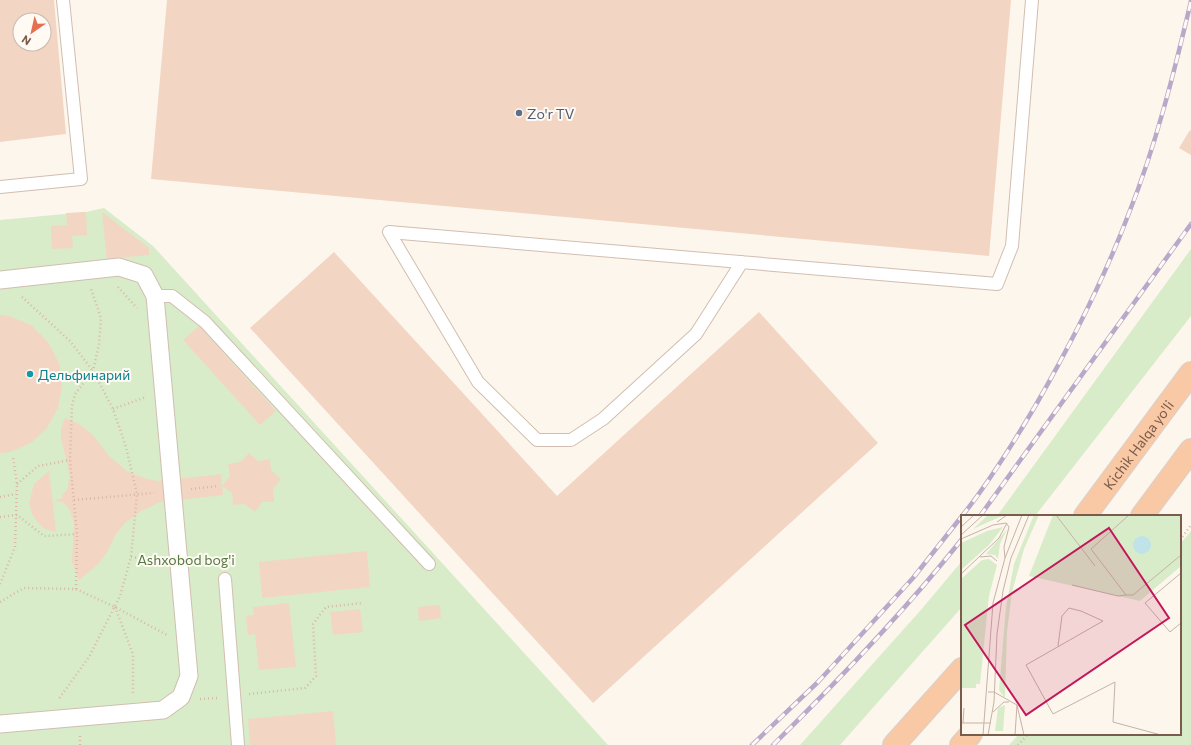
<svg xmlns="http://www.w3.org/2000/svg" width="1191" height="745" font-family="Commissioner,sans-serif">
	<style>
		.green { fill: #d8ecc9 }
		.building { fill: #f3d5c3; fill-rule: evenodd }
		.lines { fill: none; stroke-linecap: round; stroke-linejoin: round }
		.service-casing { stroke: #d1beb0; stroke-width: 14 }
		.pedestrian-casing { stroke: #d1beb0; stroke-width: 19 }
		.trunk-casing { stroke: #dad1cd; stroke-width: 24 }
		.path { stroke: #d9b8a5; stroke-width: 2.5; stroke-dasharray: 1 3; stroke-linecap: butt }
		.service { stroke: #fff; stroke-width: 12 }
		.pedestrian { stroke: #fff; stroke-width: 17 }
		.trunk { stroke: #f9c8a4; stroke-width: 22 }
		.rail-casing { stroke: #b9a8c9; stroke-width: 4.5 }
		.rail { stroke: #fffaf3; stroke-width: 3; stroke-dasharray: 9; stroke-linecap: butt }
		.service-dot { fill: #5c6f8a; stroke: #fffaf3; stroke-width: 1.5 }
		.culture-dot { fill: #0f9aa8; stroke: #fffaf3; stroke-width: 1.5 }
		.labels { text-anchor: middle; dominant-baseline: central; stroke-width: 4; stroke-linejoin: round; paint-order: stroke }
		.service-label { font-size: 14px; fill: #4e5e75; stroke: #fffaf3; text-anchor: start }
		.culture-label { font-size: 14px; fill: #0d838f; stroke: #fffaf3; text-anchor: start }
		.street-label { font-size: 14px; fill: #7a5c4d; stroke: #fffaf3 }
		.park-label { font-size: 14px; fill: #537a41; stroke: #fffaf3 }
		.inset-road { fill: none; stroke: #c5b3a7; stroke-width: 1 }
		.view { fill: #c2185b; fill-opacity: 0.15; stroke: #c2185b; stroke-width: 2 }
		.inset-edge { fill: none; stroke: #7a5c4d; stroke-width: 2 }
	</style>
	<rect width="100%" height="100%" fill="#fdf6ec"/>
	<path class="green" d="M104,208L153,246L608,745H0V220L86,212Z
		M1191,249V316L1035,516H997Z
		M1191,531V745H1009L1019,734H1180V544Z
		M962,561V607L840,745H800L920,611Z"/>
	<path class="building" d="M0,0H54L66,134L0,142ZM20,20H44V44H20Z
		M167,0H1011L989,256L151,179Z
		M1190,130L1191,131V155L1179,148Z
		M86,212L87,235L72,236L73,248L52,249L51,226L67,225L66,213Z
		M102,212L149,248V255L107,259Z
		M334,252L557,496L759,312L878,443L593,703L250,328Z
		M0,315L9,316L31,325L48,342L59,363L62,386L58,408L47,428L31,443L10,452L0,453Z
		M199,326L276,411L260,425L183,340Z
		M65,418L79,424L92,434L109,456L128,472L147,479L158,481L221,474L223,495L160,502L141,511L125,523L116,534L106,554L96,566L79,580L72,562L74,523L70,510L63,502L54,501L62,498L63,494L67,490L70,476L61,438V428Z
		M249,453L258,461L270,459L271,470L281,479L273,489L274,502H262L255,512L245,504L233,505L232,493L222,486L230,476L228,464L241,462Z
		M49,471L56,532L45,529L38,523L32,514L29,503L34,484Z
		M367,551L370,587L262,598L259,562Z
		M289,603L296,667L259,670L255,634L248,635L246,616L254,615L253,607Z
		M440,605L441,618L419,621L418,607Z
		M360,609L363,632L333,635L330,612Z
		M333,711L336,745H250L248,719Z"/>
	<g class="lines">
		<g class="service-casing">
			<path id="service" d="M0,187L81,179L63,0
				M742,262L696,334L603,419L571,440H537L478,382L389,232L997,284L1012,246L1032,0
				M155,296H172L205,322L429,564
				M225,579L238,745"/>
		</g>
		<g class="pedestrian-casing">
			<path id="pedestrian" d="M0,280L119,267L144,275L155,296L189,676L181,697L163,710L0,724"/>
		</g>
		<g class="trunk-casing">
			<g id="trunk">
				<path id="s1" d="M1085,516L1191,373"/>
				<path d="M1142,516L1191,450"/>
				<path d="M894,745L962,669"/>
				<path d="M961,745L971,734"/>
			</g>
		</g>
		<path class="path" d="M118,287L137,308
			M22,297L70,341L93,371L113,409L126,447L137,494L131,557L120,596L89,657L58,700
			M113,409L146,397
			M17,484L38,466L70,460
			M191,489L218,486
			M0,497L16,494
			M74,500L154,493
			M0,517L17,515L44,536L77,534
			M1180,540L1191,525
			M131,557L160,561
			M0,584L15,547L17,484L13,457
			M76,589L77,534L70,460L72,406L75,394L93,371L99,344L101,318L91,289
			M0,602L24,588L76,589L115,607L167,635
			M115,607L133,654V695
			M249,694L305,688L316,676L313,624L326,607L362,603
			M200,699L219,698
			M80,736V745
			M1018,745L1028,734"/>
		<use href="#service" class="service"/>
		<use href="#pedestrian" class="pedestrian"/>
		<use href="#trunk" class="trunk"/>
		<g class="rail-casing">
			<path id="rail" d="M962,516C990,481 1014,442 1037,403C1072,342 1104,279 1129,213C1156,145 1174,73 1191,1
				M980,516L1191,224
				M752,745L818,682L913,578L962,516
				M773,745C840,679 904,612 962,539"/>
		</g>
		<use href="#rail" class="rail"/>
	</g>
	<circle class="service-dot" cx="519" cy="113" r="4"/>
	<circle class="culture-dot" cx="30" cy="374" r="4"/>
	<g class="labels">
		<g class="service-label">
			<text x="527" y="113">Zo'r TV</text>
		</g>
		<g class="culture-label">
			<text x="38" y="374">Дельфинарий</text>
		</g>
		<g class="street-label">
			<text stroke="none"><textPath href="#s1" startOffset="89">Kichik Halqa yo'li</textPath></text>
		</g>
		<g class="park-label">
			<text x="186" y="559">Ashxobod bog'i</text>
		</g>
	</g>
	<g transform="translate(961 515)">
		<rect width="220" height="220" fill="#fdf6ec"/>
		<path d="M27,0H43L12,14ZM73,0H78L63,34L51,77L46,117L44,183L38,175L45,92L53,49ZM92,0H220V51L179,86L68,61ZM42,12L28,30L0,55V28L26,16ZM46,14L39,29L37,44L34,40L25,39ZM28,44L36,50L28,81L19,169H15V173H0V64L21,45ZM44,190L42,216H34L37,193Z" fill="#d8ecc9"/>
		<path d="M172 30a9 9 0 1 1 18 0a9 9 0 1 1-18 0Z" fill="#bfe3e8"/>
		<path class="inset-road" d="M95,0L134,51M168,0L130,34L165,80H172L220,40M36,7L46,0M0,12L13,0M0,20L22,0M0,24L32,10L45,8L48,12L43,32L44,43M19,42L30,41L36,46M220,58L184,88L209,117L220,108M0,59L38,23L46,8M111,70L157,81L165,80M97,131L101,101L108,93L120,96L142,106L65,150L92,199L154,167M154,167L152,207L200,220M27,177H33L56,190L63,220M32,197L43,187H48M0,208H30M2,208L3,193M22,220L32,88L44,43L61,0M27,220L33,187L36,119L42,76L50,43L68,0M54,220L56,190"/>
		<path class="view" d="M148,13L208,103L65,200L4,110Z"/>
		<rect width="220" height="220" class="inset-edge"/>
	</g>
	<g transform="translate(32 32) rotate(214)"><circle r="19" fill="#fffaf3" stroke="#cabbb1"/>
	<path d="M0-3L7 15L0 10L-7 15Z" fill="#e76f51"/>
	<text y="-6" font-size="11" font-weight="bold" text-anchor="middle" fill="#7a5c4d">N</text>
	</g>
</svg>
